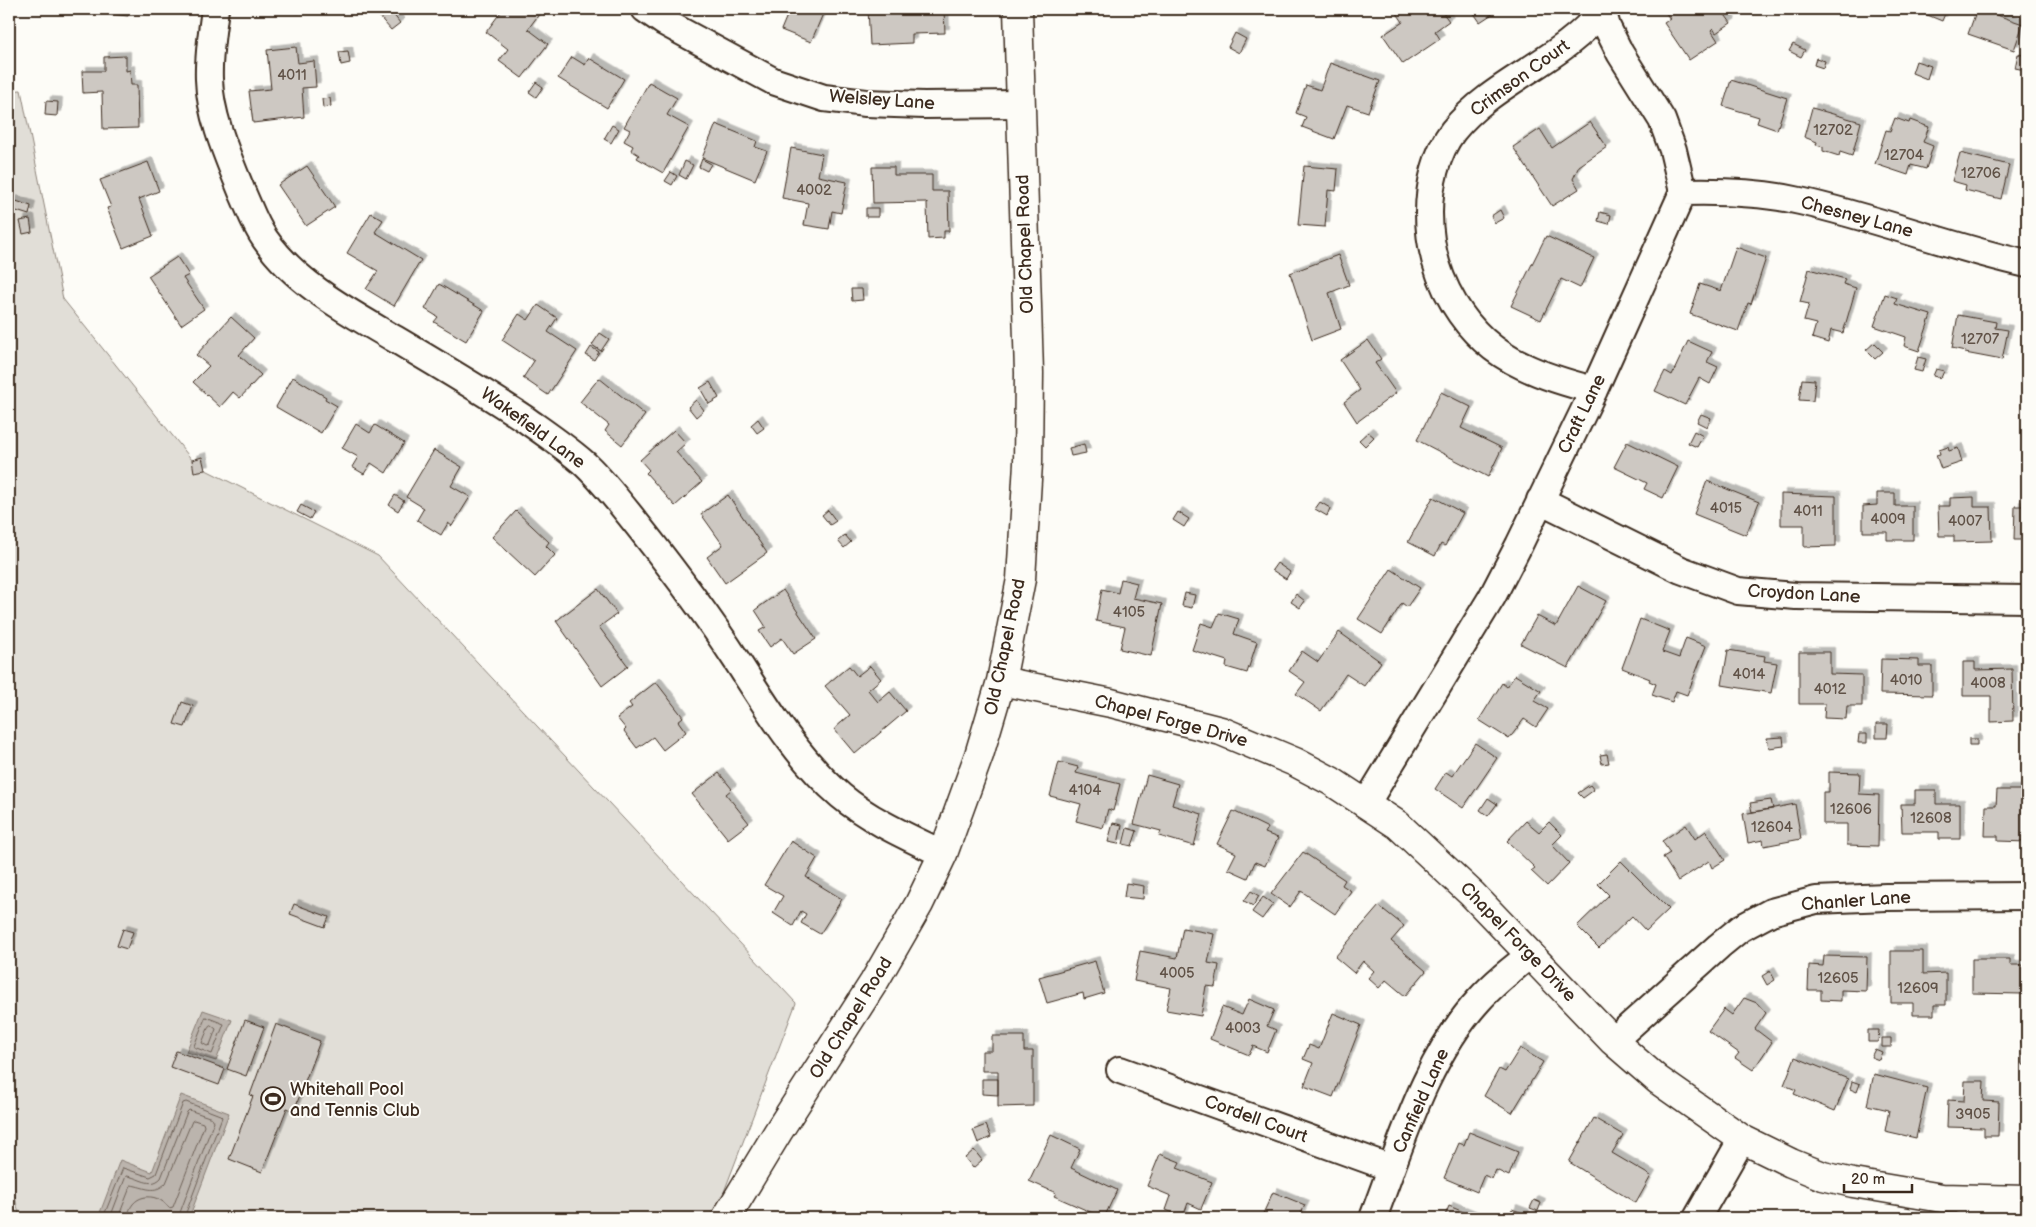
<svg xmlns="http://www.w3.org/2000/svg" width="2036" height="1227" font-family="'Balsamiq Sans',sans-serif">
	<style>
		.green { fill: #e1ded7; stroke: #8e847a }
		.water { fill: #bbb4ad; stroke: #887d74 }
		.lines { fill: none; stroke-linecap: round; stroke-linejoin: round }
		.shore { stroke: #6e6157; stroke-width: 1 }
		.building { fill: #cdc8c2; stroke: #3b2a1e; filter: url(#shadow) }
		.street-casing { stroke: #3b2a1e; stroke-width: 30 }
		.secondary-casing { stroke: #3b2a1e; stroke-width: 31 }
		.street { stroke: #fdfcf7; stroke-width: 26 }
		.secondary { stroke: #fdfcf7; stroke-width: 28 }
		.labels { text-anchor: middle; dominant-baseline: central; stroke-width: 4; stroke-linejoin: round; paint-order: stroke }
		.number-label { font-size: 15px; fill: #605247 }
		.street-label { font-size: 18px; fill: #3b2a1e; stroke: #fdfcf7 }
		.poi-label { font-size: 18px; fill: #3b2a1e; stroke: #fdfcf7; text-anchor: start }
	</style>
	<defs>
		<filter id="shadow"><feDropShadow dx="4.5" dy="-4.5" stdDeviation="0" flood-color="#0004"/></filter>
	</defs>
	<rect width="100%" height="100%" fill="#fdfcf7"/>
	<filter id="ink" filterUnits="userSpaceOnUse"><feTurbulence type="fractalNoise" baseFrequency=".02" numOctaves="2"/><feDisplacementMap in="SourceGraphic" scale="10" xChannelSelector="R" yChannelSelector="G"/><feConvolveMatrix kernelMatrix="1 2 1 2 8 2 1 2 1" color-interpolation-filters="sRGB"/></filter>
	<g filter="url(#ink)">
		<path class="green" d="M21,90L63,299L196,465L378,556L796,1003L714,1218H20L9,1174V91Z"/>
		<path class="water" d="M203,1010L232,1020L216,1061L186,1052Z
			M181,1095L229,1113L189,1218H158L148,1215L146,1218H98L120,1160L152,1172Z"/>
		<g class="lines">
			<path class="shore" d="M206,1017L224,1024L212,1054L194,1047Z
				M211,1025L216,1029L210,1045L207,1046L202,1043L209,1026Z
				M103,1218L123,1168L150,1177L156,1174L183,1103L186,1102L220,1115L222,1117L184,1218
				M110,1218L126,1176C139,1177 150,1189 161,1178L187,1112L189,1110L212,1118L214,1121L178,1218
				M118,1218L131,1185C145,1187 154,1195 166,1183L192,1121L194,1120L203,1123L204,1126L173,1207L169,1208C156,1190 129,1194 128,1218"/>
		</g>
		<path class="building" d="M84,9H129L128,16L84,11Z
			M264,9H299V13Z
			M386,9H389L400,23L391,30L378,15Z
			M503,9H535L540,13L528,29L548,44L522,78L499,61L508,49L486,32Z
			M783,9H825L811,42L781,30L789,11Z
			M868,9H944L945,33L912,34V43L870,45Z
			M1394,9H1440L1449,21L1435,31L1440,39L1403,64L1383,35L1403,22Z
			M1471,9H1500L1480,22Z
			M1663,9H1721L1731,23L1716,33L1713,28L1711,30L1718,41L1689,60L1664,23L1670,19Z
			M1913,9H1947L1942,21Z
			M1977,9H1990L1988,12L2023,24L2014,50L1968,34Z
			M1235,33L1246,39L1239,53L1228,47Z
			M1793,44L1805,50L1801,57L1789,51Z
			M296,47L298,63L314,61L316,87L302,88L304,117L253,123L249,91L271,89L267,50Z
			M348,51L350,63L341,65L339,52Z
			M2018,54L2027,56L2025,70L2015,68Z
			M126,56V71L130,70L131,85H137L138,128L103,129L102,92L83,93L82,71H104V57Z
			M572,57L585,65L589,58L624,79L607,108L558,78Z
			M1816,58L1825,61L1823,68L1814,65Z
			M1916,61L1931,66L1927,79L1912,73Z
			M1330,63L1380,81L1368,112L1347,105L1334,139L1302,127L1306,117L1296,113L1306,85L1320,90Z
			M1731,80L1787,98L1777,130L1757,123L1759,117L1723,106Z
			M536,82L543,87L536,97L529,92Z
			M649,82L677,98L667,115L689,127L663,173L637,158L639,155L631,150L633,146L624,141L630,130L624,127Z
			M330,98L331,106L323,108L322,99Z
			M46,101L58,102L57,116L45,115Z
			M1812,108L1861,122L1852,156L1840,152L1839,156L1823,151V147L1816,145L1817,142L1804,137Z
			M1895,118L1909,123L1910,120L1929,127L1923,142L1933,146L1926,169L1911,165L1908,175L1875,164L1886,130L1890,131Z
			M2024,118L2027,119V128L2022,127Z
			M1590,122L1607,147L1579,166L1573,179L1579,189L1552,206L1513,147L1540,129L1552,148Z
			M716,124L757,141L755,147L767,151L755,180L702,158Z
			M612,125L619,129L611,143L604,139Z
			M791,148L822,154L818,176L847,182L841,213L832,211L829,229L804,225L808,203L782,198Z
			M1960,153L2009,165L2001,199L1965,190L1966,185L1952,181Z
			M702,159L711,164L707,171L699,167Z
			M685,161L693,165L686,179L679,175Z
			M148,162L159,191L139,199L153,236L123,248L107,208L111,207L100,180Z
			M307,166L335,207L306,226L278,185Z
			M1304,166L1338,169L1336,191L1328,190L1325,227L1298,225Z
			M872,167H894V175H932V191H948L949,231H944V238L928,239L927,203L926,202L873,203Z
			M671,172L677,176L672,185L665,181Z
			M13,200L31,206L29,215L10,209Z
			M866,208H878V217H866Z
			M1500,210L1504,218L1495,223L1491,216Z
			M1600,212L1611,215L1609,224L1598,221Z
			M371,213L383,220L375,232L421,260L394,306L366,289L378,271L347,253Z
			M30,219L32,232L23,234L20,221Z
			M1546,236L1594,258L1580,288L1561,279L1541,320L1511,306Z
			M1736,247L1766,258L1751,304L1748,303L1738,331L1690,314L1700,284L1721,291Z
			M1338,255L1349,285L1329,293L1341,329L1312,340L1290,273Z
			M177,257L189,275L183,278L204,309L181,325L148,276Z
			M1809,269L1845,279L1843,284L1856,288L1843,333L1831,330L1828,343L1812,338L1816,324L1804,321L1809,304L1800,302Z
			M439,284L484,311L466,341L434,322L438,317L425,309Z
			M851,289H862L863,300L852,301Z
			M1885,294L1897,298L1895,304L1931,315L1919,351L1904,346L1906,337L1874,326Z
			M538,305L557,318L548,332L577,351L548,395L523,378L534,361L502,340L519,314L528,320Z
			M1958,315L1996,322L1995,328L2008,330L2002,360L1965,353V351L1952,348Z
			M231,317L254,338L239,355L261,375L240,398L233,392L220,407L193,382L209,366L196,355Z
			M600,333L609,339L601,351L592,345Z
			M1368,340L1381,359L1375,363L1396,393L1357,422L1344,402L1360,390L1340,360Z
			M1688,341L1712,352L1707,362L1718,367L1710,384L1699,378L1685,405L1655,391L1665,371L1672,375Z
			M1874,343L1883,352L1875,359L1866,350Z
			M591,347L599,352L594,360L586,355Z
			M1918,357L1926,359L1922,372L1914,370Z
			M1936,369L1944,371L1941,378L1933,376Z
			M293,377L326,397L325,399L337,406L321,433L276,407Z
			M599,378L645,415L622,445L605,431L609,425L580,402Z
			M1802,379L1815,380L1813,401L1799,400Z
			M710,382L719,398L709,404L700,388Z
			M1441,392L1471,407L1461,428L1502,448L1488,477L1417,440Z
			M696,400L704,410L696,417L688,407Z
			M1701,414L1711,418L1707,427L1697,422Z
			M758,419L764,428L757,433L751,425Z
			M356,424L370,433L375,425L404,443L386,473L371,463L364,474L352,467L358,457L342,448Z
			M674,430L686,443L676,452L702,482L675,506L646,473L649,470L640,460Z
			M1694,431L1703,436L1697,447L1688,443Z
			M1368,432L1374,437L1365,446L1359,440Z
			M1627,442L1678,467L1663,498L1644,489L1647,483L1614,467Z
			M1084,444L1086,453L1071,456L1069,448Z
			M1948,447L1949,451L1958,448L1962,462L1941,469L1936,455L1940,454L1939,450Z
			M434,450L462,467L451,486L470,497L452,526L448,523L441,535L417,520L424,508L406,497Z
			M202,457L205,470L194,472L192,460Z
			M1707,481L1759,502L1746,535L1694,514Z
			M1877,493H1895V506H1913V540H1887V532H1863V506L1877,505Z
			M1781,494L1836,496V546L1804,547V525H1781Z
			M395,495L404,501L398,511L389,505Z
			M728,495L767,553L725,583L707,557L723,545L701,514Z
			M1433,497L1463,513L1445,546L1441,544L1435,556L1408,542Z
			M1974,497V507H1991L1992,541L1954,542V536H1939L1938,506H1950V498Z
			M1320,502L1330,508L1327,516L1315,509Z
			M301,505L314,512L310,519L297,512Z
			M2015,506H2027V540H2014Z
			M828,510L836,521L830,525L822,515Z
			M516,511L549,542L546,546L555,555L535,577L492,537Z
			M1178,512L1189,519L1184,527L1173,520Z
			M845,535L851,542L844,548L838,541Z
			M1277,563L1290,572L1286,579L1272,570Z
			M1391,569L1420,588L1407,607L1402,603L1382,634L1358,619Z
			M1121,579L1137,583L1133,598L1162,604L1151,656L1120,649L1125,627L1096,621L1102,589L1118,593Z
			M1578,586L1606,601L1568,668L1521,644L1537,616L1556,626Z
			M598,589L617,614L599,627L628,666L602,686L556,621Z
			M783,590L816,639L793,654L782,638L770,647L759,631L766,627L755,610Z
			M1185,593L1195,595L1192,608L1182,606Z
			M1296,594L1305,601L1300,608L1291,602Z
			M1219,613L1239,619L1234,634L1257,642L1247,673L1226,667L1227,661L1192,650L1201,623L1213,627Z
			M1640,619L1670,631L1662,652L1679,658L1686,638L1706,646L1687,695L1676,691L1672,702L1652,695L1656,684L1649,681L1650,679L1622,668Z
			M1339,632L1381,662L1364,686L1346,674L1321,711L1296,694L1305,682L1289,671L1302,651L1318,662Z
			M1728,650L1765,656L1764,661L1777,663L1771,693L1722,685Z
			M1799,652H1830V674L1862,675V706H1847L1846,719L1824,718L1825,704H1799Z
			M1881,659L1919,660V666H1932V695L1880,694Z
			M1963,662H1975V670L2012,669L2013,721L1991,722V696H1963Z
			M849,666L857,676L870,666L881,679L868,690L878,702L890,692L906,711L855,754L834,729L850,715L825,686Z
			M1515,675L1541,691L1534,701L1548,709L1536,727L1524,719L1509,739L1479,720L1502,683L1507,687Z
			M656,682L683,717L678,721L686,732L663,750L653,737L637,748L624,731L626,729L617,718L632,707L629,703Z
			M182,702L193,706L185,727L174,724Z
			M1876,724H1888L1887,738H1876Z
			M1859,734H1867V743H1858Z
			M1783,737L1784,746L1769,748L1767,738Z
			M1969,739H1977V745H1969Z
			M1475,743L1497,758L1463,808L1435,789L1446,772L1452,776Z
			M1607,754L1609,763L1602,764L1600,755Z
			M1059,762L1078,767L1076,773L1120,784L1113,811L1108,809L1103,828L1076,821L1081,804L1050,796Z
			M1829,772L1860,773L1859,794L1879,795L1878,846L1847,845V824H1823V792H1829Z
			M719,773L732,789L726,794L749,823L728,839L692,794Z
			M1147,775L1178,784L1172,805L1202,814L1194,846L1159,836L1161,831L1134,824Z
			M1590,785L1594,790L1583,798L1578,793Z
			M1915,790H1936V804H1960V839H1939V832H1902L1901,804H1915Z
			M1997,790H2024L2023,806H2027V842L1998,841V836H1985L1986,806H1996Z
			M1488,798L1497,804L1488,816L1480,810Z
			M1771,800L1773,809L1752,812L1750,803Z
			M1795,804L1801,839L1764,846L1763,840L1748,843L1743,814Z
			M1233,811L1268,828L1265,833L1278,838L1265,866L1255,862L1248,878L1228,869L1236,853L1217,844Z
			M1526,821L1539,832L1549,822L1562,835L1552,845L1569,863L1547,886L1531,871L1535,868L1507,841Z
			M1113,823L1122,825L1118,844L1108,842Z
			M1686,825L1695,839L1706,831L1725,860L1712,868L1709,861L1678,881L1663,857L1670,853L1662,841Z
			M1127,828L1137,831L1132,846L1123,844Z
			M791,841L817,858L806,877L842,899L820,934L801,923L806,914L801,911L793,926L773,913L783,896L764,885Z
			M1303,852L1345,880L1342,885L1351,891L1335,914L1301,891L1290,907L1271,894Z
			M1621,861L1669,909L1646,931L1632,916L1599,948L1577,926L1609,895L1598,884Z
			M1126,883L1144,886L1143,899L1124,897Z
			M1251,891L1259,896L1253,906L1244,901Z
			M1263,897L1273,904L1262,919L1252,912Z
			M294,904L329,917L325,927L290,914Z
			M1379,906L1404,926L1391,941L1426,971L1405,996L1386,980L1379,988L1368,978L1374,971L1363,961L1354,973L1335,957Z
			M1183,928L1214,934L1208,963L1219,965L1215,987L1206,986L1201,1016L1166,1010L1171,988L1134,981L1140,951L1177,958Z
			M123,929L133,932L127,949L117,946Z
			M1891,951H1923V974L1946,973V1005H1934V1015H1913V1003H1891Z
			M1824,956L1867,957L1866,991L1841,990V1001L1821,1000V990H1808L1809,965L1823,966Z
			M1972,959H2010V965H2023L2022,994L1972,993Z
			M1095,961L1104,993L1084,999L1083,993L1047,1003L1039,977Z
			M1770,971L1775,980L1767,985L1762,976Z
			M1744,998L1757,1003L1766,1013L1755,1029L1772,1042L1753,1070L1735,1058L1739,1053L1708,1031L1724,1009L1732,1015Z
			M1249,999L1274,1010L1267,1026L1276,1030L1267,1052L1253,1046L1249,1055L1210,1039L1222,1007L1242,1015Z
			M1333,1013L1361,1025L1333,1097L1304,1086L1313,1063L1303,1059L1309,1045L1319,1049Z
			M245,1020L264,1027L246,1076L227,1069Z
			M276,1024L320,1041L294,1111L287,1108L262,1172L229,1159L253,1096L250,1095Z
			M1868,1030H1879L1878,1042H1868Z
			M992,1036H1024V1051H1033V1106L998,1107V1071H982V1051H992Z
			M2022,1036H2027V1044H2021Z
			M1882,1038H1891V1047H1882Z
			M1520,1048L1543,1062L1512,1113L1484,1096L1499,1069L1505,1072Z
			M1875,1049L1882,1052L1879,1060L1871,1057Z
			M176,1051L225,1069L219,1085L170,1067Z
			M2023,1054H2027V1065H2023Z
			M1795,1057L1848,1079L1835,1111L1794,1094L1796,1090L1784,1085Z
			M1874,1074L1927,1088L1916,1138L1885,1131L1889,1110L1867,1105Z
			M982,1079H998V1095L982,1094Z
			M1852,1081L1860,1084L1857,1092L1850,1089Z
			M1965,1081H1984L1983,1101L1999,1102L1998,1136H1984V1128L1947,1127L1948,1100L1964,1101Z
			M1594,1118L1623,1135L1612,1153L1651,1176L1636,1203L1569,1162Z
			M986,1125L991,1137L978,1143L973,1130Z
			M1469,1132L1518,1152L1509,1176L1496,1170L1492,1179L1484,1175L1477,1192L1444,1178L1459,1143L1464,1145Z
			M1051,1135L1080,1149L1071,1168L1117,1190L1104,1218L1054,1196L1056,1193L1029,1181Z
			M974,1150L982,1160L973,1168L965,1158Z
			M1160,1154L1180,1162L1177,1168L1212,1182L1201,1209L1188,1203L1183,1217L1166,1210L1171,1196L1147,1186Z
			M1273,1192L1305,1205L1299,1218H1261Z
			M1534,1200L1541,1203L1538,1211L1530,1208Z
			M1449,1206L1478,1218H1444Z
			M1512,1209L1525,1214L1524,1218H1509Z"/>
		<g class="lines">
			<g class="street-casing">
				<path id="street" d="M215,9C212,32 208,56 209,79C210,117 228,157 242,192C249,207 255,225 265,239C296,284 349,312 395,339C439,365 483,391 525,419C546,434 567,448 586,465C606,484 623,507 640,528C674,571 707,615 737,661C768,709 797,758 841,796C871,821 908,837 943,854
					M645,9L664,22L773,81L824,98L866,103L924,105L1021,104
					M1683,192C1722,191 1761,192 1800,201C1877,218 1950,247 2027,264
					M1594,390C1570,384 1546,377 1523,366C1464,339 1429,277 1429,213C1429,186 1436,153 1453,131C1494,80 1563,61 1602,10
					M1540,500L1681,570L1738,591L1796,596L2027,599
					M1366,804L1492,597L1519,545L1594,390L1683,192L1673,150L1662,120L1620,53L1607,27L1602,9
					M1613,1041L1719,946L1741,928L1771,912L1816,900L1886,897L2027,896
					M1120,1070L1391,1168
					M1373,1218C1401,1145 1425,1059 1479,1000C1494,983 1512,969 1530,955
					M1697,1218L1742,1139
					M1970,1218L1971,1199"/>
			</g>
			<g class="secondary-casing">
				<path id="secondary" d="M1001,681L1111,703L1221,731L1295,762L1331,781L1398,825L1472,894L1613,1041L1658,1080L1742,1139L1791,1163L1823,1176L1853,1183L1942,1198L2027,1200
					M726,1218L778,1132L874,982L919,904L943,854L979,755L1001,681L1021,579L1028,463L1029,373L1018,9"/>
			</g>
			<use href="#street" class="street"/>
			<use href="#secondary" class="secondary"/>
		</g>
	</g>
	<defs>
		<g id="stadium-ring" transform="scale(1.25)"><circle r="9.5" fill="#fdfcf7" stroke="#3b2a1e" stroke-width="1.5"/><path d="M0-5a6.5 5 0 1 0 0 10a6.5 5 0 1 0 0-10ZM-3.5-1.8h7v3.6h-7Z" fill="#3b2a1e"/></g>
	</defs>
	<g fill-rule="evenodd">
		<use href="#stadium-ring" x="273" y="1099"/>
	</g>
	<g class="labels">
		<g class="number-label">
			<text x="292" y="75">4011</text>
			<text x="1833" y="130">12702</text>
			<text x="1904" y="155">12704</text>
			<text x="1981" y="173">12706</text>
			<text x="814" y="190">4002</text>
			<text x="1980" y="339">12707</text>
			<text x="1726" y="508">4015</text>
			<text x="1808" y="511">4011</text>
			<text x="1888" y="519">4009</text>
			<text x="1965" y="521">4007</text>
			<text x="1129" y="612">4105</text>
			<text x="1749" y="674">4014</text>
			<text x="1906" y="680">4010</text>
			<text x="1988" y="683">4008</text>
			<text x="1830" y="689">4012</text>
			<text x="1085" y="790">4104</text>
			<text x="1851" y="809">12606</text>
			<text x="1931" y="818">12608</text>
			<text x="1772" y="827">12604</text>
			<text x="1177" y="973">4005</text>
			<text x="1838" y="978">12605</text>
			<text x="1918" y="988">12609</text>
			<text x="1243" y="1028">4003</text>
			<text x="1973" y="1114">3905</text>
		</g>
		<g class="street-label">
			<text transform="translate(1520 78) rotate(-36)">Crimson Court</text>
			<text transform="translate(882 100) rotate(4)">Welsley Lane</text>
			<text transform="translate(1857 217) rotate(15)">Chesney Lane</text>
			<text transform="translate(1025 244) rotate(-92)">Old Chapel Road</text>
			<text transform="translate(1582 414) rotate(-64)">Craft Lane</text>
			<text transform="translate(533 428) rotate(36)">Wakefield Lane</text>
			<text transform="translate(1804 594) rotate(3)">Croydon Lane</text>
			<text transform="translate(1005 647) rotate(-78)">Old Chapel Road</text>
			<text transform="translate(1171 721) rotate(15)">Chapel Forge Drive</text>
			<text transform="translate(1856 901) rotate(-4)">Chanler Lane</text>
			<text transform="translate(1518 942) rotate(46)">Chapel Forge Drive</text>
			<text transform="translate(851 1018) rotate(-58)">Old Chapel Road</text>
			<text transform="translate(1421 1101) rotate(-66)">Canfield Lane</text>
			<text transform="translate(1256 1119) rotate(20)">Cordell Court</text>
		</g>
		<g class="poi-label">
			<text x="290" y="1089">Whitehall Pool<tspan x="290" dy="21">and Tennis Club</tspan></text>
		</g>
	</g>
	<rect width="2036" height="1227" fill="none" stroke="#fdfcf7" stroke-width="30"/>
	<rect x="15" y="15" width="2006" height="1197" fill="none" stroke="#3b2a1e" stroke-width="2" filter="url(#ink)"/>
	<path d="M1844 1184v8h68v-8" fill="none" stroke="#3b2a1e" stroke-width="2.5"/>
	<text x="1851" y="1184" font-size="15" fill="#3b2a1e" stroke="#fdfcf7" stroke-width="4" paint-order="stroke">20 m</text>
</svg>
